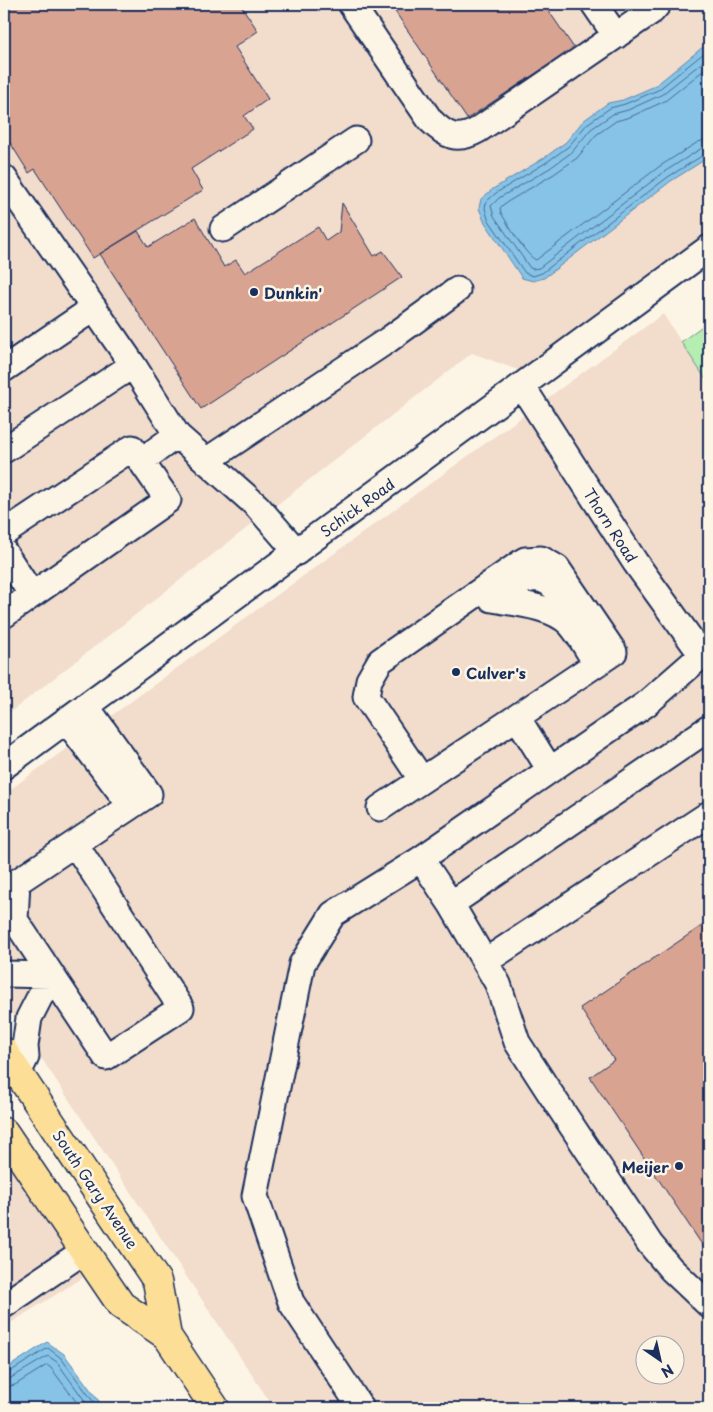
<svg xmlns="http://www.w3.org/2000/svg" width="713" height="1412" font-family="'Playpen Sans',sans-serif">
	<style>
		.built { fill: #f2dccc; fill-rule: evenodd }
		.green { fill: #b5eeb1; stroke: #688e88 }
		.water { fill: #86c3e6; stroke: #5b88b0 }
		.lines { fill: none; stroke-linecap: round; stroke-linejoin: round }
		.shore { stroke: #466a94; stroke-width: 1 }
		.building { fill: #d9a392; stroke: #1b2f5e }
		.minor-casing { stroke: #1b2f5e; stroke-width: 29 }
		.major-casing { stroke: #1b2f5e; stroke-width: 31 }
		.minor { stroke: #fcf5e5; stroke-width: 25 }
		.major { stroke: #fcde96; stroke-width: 28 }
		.poi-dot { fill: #1b2f5e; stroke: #fcf5e5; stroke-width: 2 }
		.labels { text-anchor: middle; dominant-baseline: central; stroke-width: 5; stroke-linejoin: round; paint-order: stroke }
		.poi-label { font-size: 15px; font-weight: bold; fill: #1b2f5e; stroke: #fcf5e5; text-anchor: start }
		.street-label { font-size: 15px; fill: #1b2f5e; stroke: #fcf5e5 }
	</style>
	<rect width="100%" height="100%" fill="#fcf5e5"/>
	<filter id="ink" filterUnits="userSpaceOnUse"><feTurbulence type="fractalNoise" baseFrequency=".02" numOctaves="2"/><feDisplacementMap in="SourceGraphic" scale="10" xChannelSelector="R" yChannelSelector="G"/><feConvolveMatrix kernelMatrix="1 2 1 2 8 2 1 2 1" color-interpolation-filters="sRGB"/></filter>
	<g filter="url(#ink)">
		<path class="built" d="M4,4H709V234L523,372L472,353L4,717Z
			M663,314L709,385V1408H274L4,1002V794ZM646,1344H676V1374H646Z
			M4,1159L84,1277L4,1327Z"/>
		<path class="green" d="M709,321V384L681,342Z"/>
		<path class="water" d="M709,42V157L671,181L544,278L533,281L522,278L484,221L479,208L481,199L493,189L544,158L566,142L583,121L608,103L623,100L655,86Z
			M47,1342L64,1354L104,1408H4V1370Z"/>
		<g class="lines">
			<path class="shore" d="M709,49L658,90L625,104L610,108L587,124L569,146L547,162L496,193L486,202L485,208L488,219L525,273L533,276L542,273L668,177L705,154L709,153
				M709,57L661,95L628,110L613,114L591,129L572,152L550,168L499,198L491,206L494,216L530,268L533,269L539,268L664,172L702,148L709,147
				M709,66L665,101L630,117L616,121L596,135L577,158L554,174L504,204L500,208L501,213C508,224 525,255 536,260L660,166L698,142L709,139
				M4,1373H8L48,1348L61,1358L98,1408
				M4,1380L11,1378L48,1356L57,1362L90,1408
				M4,1387L15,1385L47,1365L51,1368L81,1408"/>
		</g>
		<path class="building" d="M4,4H240L258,31L235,47L268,99L244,116L253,129L191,169L203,190L93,258L35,169L29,173L4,133Z
			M390,4H544L574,48L467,119Z
			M342,203L374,256L383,251L402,277L201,409L100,254L138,231L148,247L195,218L224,267L236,260L245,273L318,227L326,241L339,232Z
			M709,921V1255L590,1077L614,1060L580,1008Z"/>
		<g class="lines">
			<g class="minor-casing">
				<path id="minor" d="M351,4L430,120C446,136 457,142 478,130L652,11L658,4
					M594,4L616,36
					M4,178L133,365L177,435L257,506L297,552
					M223,229L356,140
					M4,369L94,308
					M522,386L635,562L702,655L709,653
					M4,450L133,365
					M141,461L177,435
					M206,461L388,340L457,290
					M4,533L132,448L168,500L32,595L4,552
					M496,596C507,590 520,580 532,579C553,576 571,605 569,623
					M492,599C515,603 553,606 570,624C580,635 588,651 596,663
					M4,615L32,595
					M66,720L131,806
					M4,766L709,248
					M422,780L366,697L369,680L380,661L525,560L541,559L557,568L614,652L517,717
					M380,808L517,717L550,770
					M75,844L181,1008L106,1057L15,920L17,882L149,794L86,706
					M421,859L451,904L498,984L517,1042L548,1090L650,1244L671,1269L709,1305
					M451,904L709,728
					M486,961L709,814
					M4,974L51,975L29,1018L25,1046L26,1057L18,1073
					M4,1305L84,1251
					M361,1408L291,1302L255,1196L302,964L333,914L421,859L646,704L702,655"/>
			</g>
			<g class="major-casing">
				<path id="major" d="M4,1052L157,1281L167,1336
					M4,1132L121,1305L167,1336L215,1408"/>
			</g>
			<use href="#minor" class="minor"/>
			<use href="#major" class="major"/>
		</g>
	</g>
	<g class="poi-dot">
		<circle cx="254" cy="292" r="5"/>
		<circle cx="456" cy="672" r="5"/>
		<circle cx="679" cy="1166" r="5"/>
	</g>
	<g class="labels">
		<g class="poi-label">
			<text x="264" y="292">Dunkin'</text>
			<text x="466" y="672">Culver's</text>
			<text x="669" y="1166" text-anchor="end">Meijer</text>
		</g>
		<g class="street-label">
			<text transform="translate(357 507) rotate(-36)">Schick Road</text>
			<text transform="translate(611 525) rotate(57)">Thorn Road</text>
			<text transform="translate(96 1189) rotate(56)">South Gary Avenue</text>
		</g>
	</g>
	<rect width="713" height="1412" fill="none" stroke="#fcf5e5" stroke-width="20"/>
	<rect x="10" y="10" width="693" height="1392" fill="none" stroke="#1b2f5e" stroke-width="2" filter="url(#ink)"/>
	<g transform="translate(660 1360) rotate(146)"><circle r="24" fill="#fcf5e5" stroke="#a2a6af"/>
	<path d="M0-4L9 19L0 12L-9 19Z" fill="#1b2f5e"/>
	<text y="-8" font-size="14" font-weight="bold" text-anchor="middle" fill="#1b2f5e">N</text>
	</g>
</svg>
